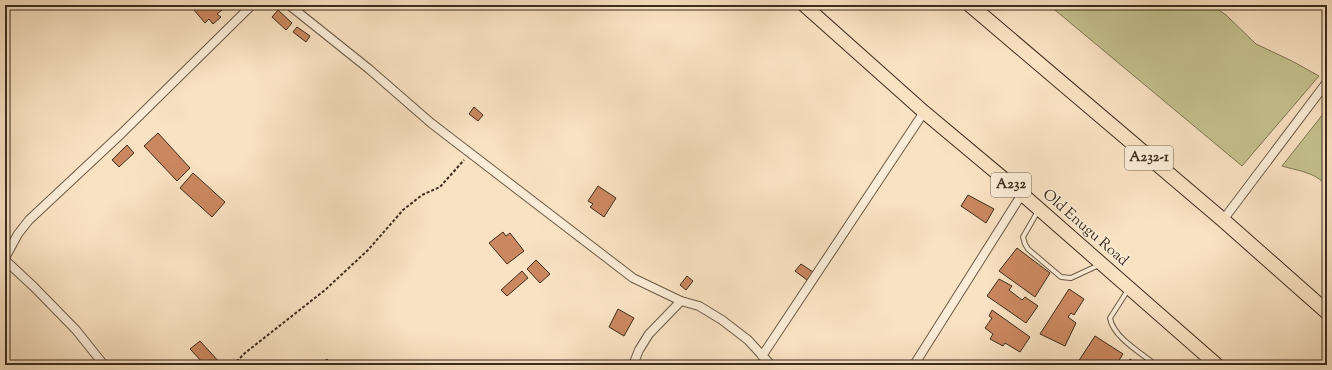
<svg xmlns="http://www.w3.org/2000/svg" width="1332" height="370" font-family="'Sorts Mill Goudy',serif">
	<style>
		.green { fill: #c4c18f; stroke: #807656 }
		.building { fill: #cb8860; stroke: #3c2c1d }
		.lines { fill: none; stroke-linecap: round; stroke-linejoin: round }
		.service-casing { stroke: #6b5a46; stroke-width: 6 }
		.minor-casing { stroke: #6b5a46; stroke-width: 10 }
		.primary-casing { stroke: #3c2c1d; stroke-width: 15 }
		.trunk-casing { stroke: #3c2c1d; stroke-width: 16 }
		.path { stroke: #3c2c1d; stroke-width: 2; stroke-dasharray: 3 2; stroke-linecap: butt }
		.service { stroke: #fbecd7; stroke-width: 4 }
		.minor { stroke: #fbecd7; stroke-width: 8 }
		.primary { stroke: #f9e2c2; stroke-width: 13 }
		.trunk { stroke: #f9e2c2; stroke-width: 14 }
		.labels { text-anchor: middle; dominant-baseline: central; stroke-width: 3; stroke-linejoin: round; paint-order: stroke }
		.shield { fill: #fbecd7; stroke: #756655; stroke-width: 1 }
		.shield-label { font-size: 14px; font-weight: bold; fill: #3c2c1d }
		.street-label { font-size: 15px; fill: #3c2c1d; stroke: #fbecd7 }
	</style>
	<rect width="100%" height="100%" fill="#f9e2c2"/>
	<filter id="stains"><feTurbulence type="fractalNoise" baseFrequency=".005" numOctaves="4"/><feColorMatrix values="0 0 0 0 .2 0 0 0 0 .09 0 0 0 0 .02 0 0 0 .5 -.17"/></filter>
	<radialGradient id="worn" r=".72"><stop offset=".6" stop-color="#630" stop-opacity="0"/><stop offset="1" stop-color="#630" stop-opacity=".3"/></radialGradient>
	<path class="green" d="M1049,5H1212L1226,15L1256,44L1292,61L1319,76L1242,166Z
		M1327,109V189C1321,173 1298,171 1282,166Z"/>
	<path class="building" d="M177,5H189L182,10Z
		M193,5H226L227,6L217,14L221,17L213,24L209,19L205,23L194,10L196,8Z
		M278,10L292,23L286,30L272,17Z
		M297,27L310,36L306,42L293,32Z
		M474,107L483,115L478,121L469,114Z
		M158,133L190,168L177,181L144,146Z
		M127,145L134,153L119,167L112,160Z
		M193,173L225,202L212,217L180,188Z
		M598,186L616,198L604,217L590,207L593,204L588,201Z
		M968,195L994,209L986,223L961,206Z
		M503,232L506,236L510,233L524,251L507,264L489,243Z
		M1017,248L1050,273L1035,297L999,271Z
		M536,260L550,274L540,283L527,269Z
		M801,264L813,272L807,280L795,271Z
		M522,271L528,278L507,296L501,290Z
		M687,276L693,281L686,290L680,285Z
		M999,279L1012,286L1009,290L1022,300L1025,297L1038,306L1026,323L987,296Z
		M1069,289L1084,299L1074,315L1071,313L1068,317L1076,323L1065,346L1040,334Z
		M618,309L634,318L624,336L609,327Z
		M992,310L1030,337L1020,352L1005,343L1003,346L990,339L993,334L985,328L992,318L989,316Z
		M1095,336L1123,354L1116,365H1076Z
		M200,341L221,364L220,365H205L190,349Z
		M327,359L332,365H316L320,361L322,363Z
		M1130,359L1139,365H1126Z"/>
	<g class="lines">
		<g class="service-casing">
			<path id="service" d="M1038,211L1023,237L1025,244L1028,249L1061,277L1071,278L1099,265
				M1128,290L1110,318C1113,337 1141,353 1156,365"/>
		</g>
		<g class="minor-casing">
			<path id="minor" d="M289,5L369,69L431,123L633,278L681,301L699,306L722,320L748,340L771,365
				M1223,220L1327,82
				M5,258L18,234L29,220L121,134L252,5
				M5,260L34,287L76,330L104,365
				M762,356L924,112
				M633,365L639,350L649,334L681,301
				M914,365L1022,194"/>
		</g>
		<g class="primary-casing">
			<path id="primary" d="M804,5L924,112L1022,194L1217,365"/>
		</g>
		<g class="trunk-casing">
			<path id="trunk" d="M970,5L1223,220L1327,312"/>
		</g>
		<path class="path" d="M233,365L245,353L325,290L368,250L403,210L422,195L440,187L464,160"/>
		<use href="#service" class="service"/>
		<use href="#minor" class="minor"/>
		<use href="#primary" class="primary"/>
		<use href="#trunk" class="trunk"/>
	</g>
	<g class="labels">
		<g class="shield">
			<rect x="1125" y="146" width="48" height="24" rx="3"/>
			<rect x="991" y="173" width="40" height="24" rx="3"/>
		</g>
		<g class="shield-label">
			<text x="1149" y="158">A232-1</text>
			<text x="1011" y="185">A232</text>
		</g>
		<g class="street-label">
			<text transform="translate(1085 228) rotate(41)">Old Enugu Road</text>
		</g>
	</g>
	<rect width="1332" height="370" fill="none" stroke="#f9e2c2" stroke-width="20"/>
	<rect x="6" y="6" width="1320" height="358" fill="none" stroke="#3c2c1d" stroke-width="2"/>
	<rect x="10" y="10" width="1312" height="350" fill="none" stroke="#3c2c1d"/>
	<rect width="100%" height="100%" filter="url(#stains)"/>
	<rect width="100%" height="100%" fill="url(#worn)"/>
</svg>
